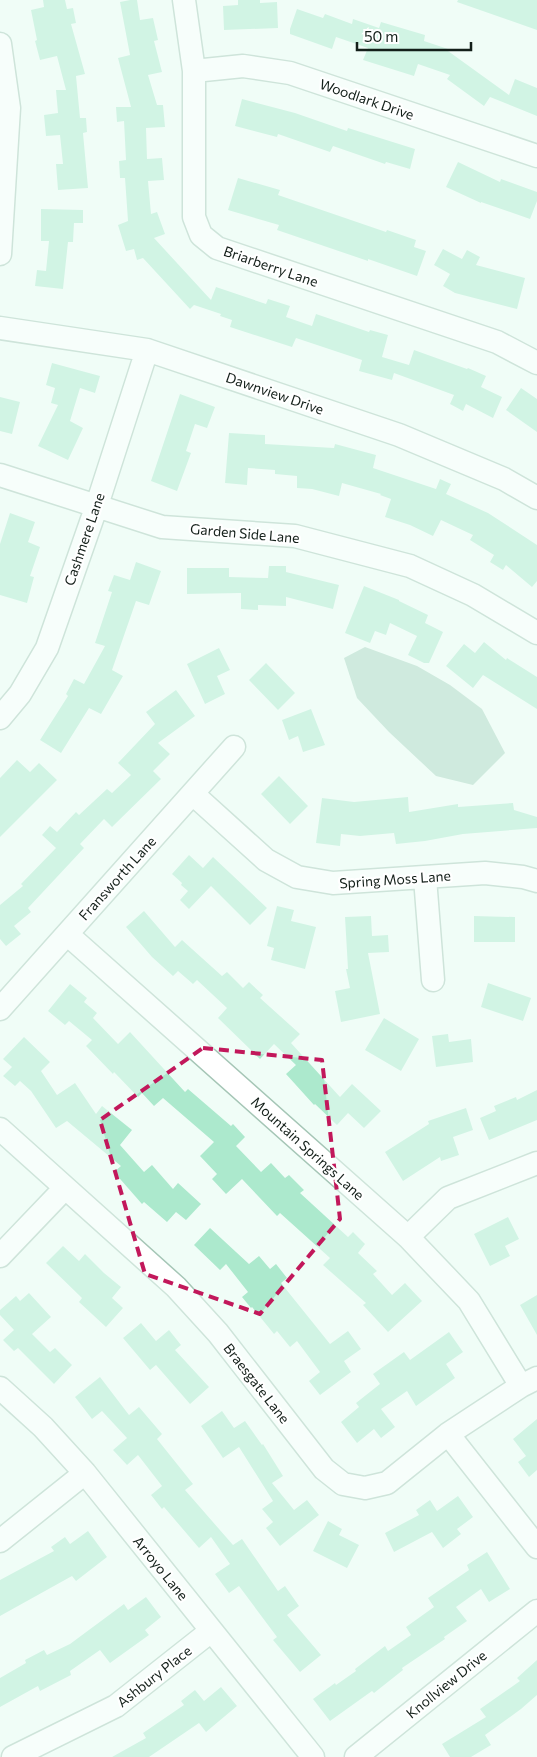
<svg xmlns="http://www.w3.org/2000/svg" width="537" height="1757" font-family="Commissioner,sans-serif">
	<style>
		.green { fill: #a6d3be }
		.building { fill: #ace9cd }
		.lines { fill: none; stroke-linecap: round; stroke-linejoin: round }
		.minor-casing { stroke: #a5c6b6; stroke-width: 25 }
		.minor { stroke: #fff; stroke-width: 22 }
		.marked { fill: none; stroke: #c2185b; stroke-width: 4; stroke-dasharray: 10 6; stroke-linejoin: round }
		.labels { text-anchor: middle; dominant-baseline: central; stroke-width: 4.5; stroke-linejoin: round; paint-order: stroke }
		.street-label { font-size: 14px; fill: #131f19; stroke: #fff }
	</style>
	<rect width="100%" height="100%" fill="#f0fdf7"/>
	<path class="green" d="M365,647L417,666L450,685L482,709L505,753L473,785L436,776L389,732L357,698L344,658Z"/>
	<path class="building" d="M43,0H65L67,9L73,8L76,23L71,24L85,74L76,76L80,118H86L87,132L83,133L88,188L58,190L56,164H63L60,135L46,136L44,115L58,113L56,90H66L57,56L40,60L35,41L37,40L31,10L44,7Z
		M130,0H137L140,20L153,18L158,40L154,41L162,72L148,75L157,105H163L165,127L146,128L147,159L162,158L164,180L148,181L151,214L157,212L165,234L154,238L211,300L216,287L266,304L268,299L290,306L286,317L312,326L316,314L369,332L370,330L388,335L382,357L409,365L414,350L467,369L468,368L486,376L481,387L502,397L493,418L466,404L463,411L450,404L454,395L394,373L392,380L359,371L362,360L296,338L292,347L230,327L232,320L220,316L221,314L194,305L190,309L143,258L137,260L134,249L126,251L118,225L128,221L125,178H120L119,161L126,160L124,121L117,122L116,107H131L118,58L130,55L120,2Z
		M238,0H260V3L277,2L278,28L224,30L223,6L238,5Z
		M458,0H537V30L457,2Z
		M297,9L323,18L325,14L352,24L353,19L379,28L381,22L425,35L424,41L448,49V51L509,95L515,79L537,88V116L490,97L484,106L447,79L450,75L418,64L414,76L363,60L368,48L336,37L332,49L290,34V29Z
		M242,99L295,113L347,131L348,128L415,149L410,169L386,162L385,164L333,146L330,152L278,134L277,137L235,126Z
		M458,162L500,182L501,179L537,192V201L530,219L481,202V203L446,187Z
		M238,178L280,190L278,195L386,232L387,230L416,240L414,247L426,251L417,276L368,259V261L277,230L279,225L228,210Z
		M41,209L83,210V223H74L73,242H68L63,289L35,286L37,270L46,271L49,241H41Z
		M443,249L462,259L467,250L480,257L476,265L525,278L517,309L455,293L443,286L450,274L434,265Z
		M52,363L100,376L95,393L80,388L70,421L83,428L68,460L38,446L58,405L51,403L55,388L46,385Z
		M521,388L537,399V432L506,410Z
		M180,394L215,407L207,428L195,424L186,451L191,453L177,491L151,481Z
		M0,397L20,402L12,434L0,431Z
		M229,433L265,435V444L334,448L335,444L376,455L373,468L436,489L440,479L451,484L446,494L488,513L537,545V581L532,587L506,565L503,570L490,562L494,555L470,540L473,535L441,520L433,536L410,525L385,517L391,499L380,495L381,494L342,483L339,496L312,489L297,488V476L275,474V470L248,468L247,485L225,483Z
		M10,513L35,522L28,542L40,547L30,576L34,577L27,603L0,595V544Z
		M136,562L161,571L149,605L136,601L112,670L123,676L101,714L89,708L61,753L40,740L68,696L66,694L74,679L84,684L105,646L95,643L112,592L108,591L114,575L130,580Z
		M269,566H286V572L339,585L333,609L286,597V606L258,605V610L241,609V593L187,594V568H229V577L268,578Z
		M364,586L399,600V601L428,615L425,623L443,632L429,663H424L408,655L417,636L390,623L386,635L375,631L370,643L345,633Z
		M484,642L506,660L507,658L537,677V709L483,675L473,688L446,666L464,644L475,653Z
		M219,648L230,670L217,676L225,694L205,704L187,664Z
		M266,663L295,693L278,710L249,680Z
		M176,690L195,716L158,743L170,754L153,771L161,779L112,827L104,819L80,844L84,848L28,908L31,912L14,926L21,934L6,946L0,939V905L23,886L21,884L56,848L42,835L50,826L57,832L76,812L79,815L107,789L112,793L131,775L118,763L155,724L146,712Z
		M311,709L325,745L303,752L298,736L289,740L282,720Z
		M17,760L30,772L39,763L57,780L0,837V778Z
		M279,776L308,806L290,824L261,794Z
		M408,797L409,812L458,804V807L513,803L514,810L537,817V828L463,834L425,841L396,844L394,833L360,836L341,834L340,846L316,843L322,798L354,802Z
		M189,855L203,868L213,857L267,908L250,925L211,886L189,909L180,900L188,891L181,885L182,883L172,874Z
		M277,906L294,910L291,921L316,927L305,969L271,960L274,948L267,946Z
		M144,911L175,947L182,940L222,976L227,972L243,988L249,982L263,995L260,998L300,1034L291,1043L340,1097L352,1084L381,1111L364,1128L348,1113L337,1125L315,1104L314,1105L286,1074L296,1065L274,1044L260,1059L218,1018L227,1008L197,980L193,984L178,971L173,976L152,957L126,927Z
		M371,916L372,936L388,935L389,952L368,953L380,1014L341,1022L335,991L350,988L346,969H348L345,917Z
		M474,916L515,917V942H474Z
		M488,983L531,998L523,1021L481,1007Z
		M70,984L87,998L84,1002L97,1013L93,1018L118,1044L130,1032L185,1092L188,1089L231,1126L233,1124L245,1137L236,1146L261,1172L271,1163L285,1178L289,1175L304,1190L300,1193L348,1237L353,1232L365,1244L358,1253L377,1271L373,1274L392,1295L405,1283L422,1301L388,1332L363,1305L366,1303L323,1265L330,1258L280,1213L277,1216L242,1179L226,1194L212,1179L217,1174L200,1156L214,1142L163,1098L154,1106L142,1093L138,1097L114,1072L113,1074L86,1046L92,1040L69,1021L65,1025L48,1011Z
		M384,1018L419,1039L401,1071L365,1050Z
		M448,1034L449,1042L471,1039L473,1062L436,1067L432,1036Z
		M24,1037L50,1062L41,1071L57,1095L75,1083L96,1114L102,1106L132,1130L120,1145L144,1172L152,1165L173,1189L178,1183L201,1204L186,1220L176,1212L167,1222L144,1202L142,1204L114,1172L121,1166L67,1121L56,1128L31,1091L20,1081L15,1086L3,1076L12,1067L3,1059Z
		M537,1090V1120L489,1140L480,1118L496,1111L494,1106L516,1097L517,1100Z
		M466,1108L473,1130L453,1137L459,1155L441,1161L440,1157L403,1181L385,1152L429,1124L428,1121Z
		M508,1217L519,1239L505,1246L510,1256L490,1266L474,1234Z
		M210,1228L249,1264L259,1256L270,1269L276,1264L287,1278L281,1283L330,1344L348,1331L361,1349L344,1361L351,1372L320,1395L309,1381L320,1372L297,1341L290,1347L277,1331L274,1334L252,1307L251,1308L242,1297L248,1292L226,1264L220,1270L194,1245Z
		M63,1246L79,1261L85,1254L104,1273L121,1287L112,1298L123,1308L106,1327L79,1302L82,1298L46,1263Z
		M29,1293L51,1317L32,1334L50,1352L55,1348L72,1365L54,1384L18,1348L14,1351L3,1340L14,1330L0,1315V1310L16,1296L20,1301Z
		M537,1295V1335L520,1305Z
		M141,1323L156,1341L169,1330L181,1345L175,1350L209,1387L190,1404L156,1365L150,1370L123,1338Z
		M449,1332L463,1352L446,1364L455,1378L416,1406L407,1391L381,1409L395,1427L381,1438L374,1429L357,1443L341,1422L359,1407L356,1403L380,1384L373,1374L404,1352L410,1360Z
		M100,1377L129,1415L139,1407L162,1434L157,1439L193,1484L185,1490L233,1545L242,1539L278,1591L285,1586L299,1606L287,1615L321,1655L300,1672L273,1640L277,1637L239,1586L229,1593L215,1574L230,1564L211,1537L199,1548L164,1507L162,1509L151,1495L162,1486L138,1455L127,1465L113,1450L127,1438L102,1411L92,1419L75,1397Z
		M222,1411L234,1428L245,1421L262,1445L263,1444L283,1476L272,1483L294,1510L307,1500L319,1515L280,1546L266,1528L273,1522L262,1509L273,1501L239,1447L223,1458L201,1426Z
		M537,1419V1470L529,1477L518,1462L526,1456L513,1439Z
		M458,1496L473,1517L457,1529L461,1534L443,1548L432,1532L394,1552L385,1533L419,1515L416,1510L430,1500L437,1511Z
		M328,1521L342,1529L339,1535L359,1545L347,1568L313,1551Z
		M88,1531L107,1557L76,1581L72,1576L0,1616V1580L54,1551L51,1547L65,1537L70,1544Z
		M487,1552L510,1589L489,1602L481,1589L456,1607L467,1621L444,1637L445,1639L402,1668L403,1670L374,1693L372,1691L330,1721L313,1699L335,1683L336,1685L356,1671L355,1669L385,1646L388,1651L411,1635L406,1627L434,1607L428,1598L469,1570L467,1565Z
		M146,1597L161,1617L145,1630L149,1635L110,1663L100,1650L70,1671L71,1675L40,1691L38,1686L0,1707V1678L26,1663L25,1660L44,1650L47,1655L70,1644L124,1604L128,1610Z
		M537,1660V1695L521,1709L485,1735L491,1745L471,1757H450L442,1744L486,1717L480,1709L520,1681L517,1678Z
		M221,1687L237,1706L206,1732L199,1723L149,1757H112L146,1738L143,1733L184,1705L181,1701L195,1690L204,1701Z"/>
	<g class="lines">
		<g class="minor-casing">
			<path id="minor" d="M184,0L194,71V217L201,235L217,248L497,342L537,363
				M0,44L9,108L0,254
				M194,71L243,66L290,73L537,156
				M0,328L147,350L399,435L504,479L537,498
				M0,475L162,527L295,536L410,566L473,595L537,633
				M0,718L20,694L47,648L97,505L147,350
				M193,794L266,860L297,877L333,883L485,873L523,877L537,881
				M425,878L433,980
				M67,934L408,1237L469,1301L521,1386
				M0,1009L234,747
				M0,1129L176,1287L218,1333L324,1469L343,1484L365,1488L387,1483L448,1434L521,1386L537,1378
				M408,1237L448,1198L537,1163
				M0,1256L65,1188
				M0,1388L43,1427L85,1473L313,1757
				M448,1434L537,1547
				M0,1541L85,1473
				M13,1757L116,1706L211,1631
				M356,1757L537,1611"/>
		</g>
		<use href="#minor" class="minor"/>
	</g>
	<path d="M0 0H537V1757H0ZM203,1048L322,1060L340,1219L260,1314L145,1274L100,1120Z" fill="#f0fdf7" fill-opacity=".55" fill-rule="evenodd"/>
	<path class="marked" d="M203,1048L322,1060L340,1219L260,1314L145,1274L100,1120Z"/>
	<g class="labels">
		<g class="street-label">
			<text transform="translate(367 99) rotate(19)">Woodlark Drive</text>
			<text transform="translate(271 266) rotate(19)">Briarberry Lane</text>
			<text transform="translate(275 393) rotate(19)">Dawnview Drive</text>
			<text transform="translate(245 533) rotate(5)">Garden Side Lane</text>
			<text transform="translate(84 539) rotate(-71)">Cashmere Lane</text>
			<text transform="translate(117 878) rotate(-48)">Fransworth Lane</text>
			<text transform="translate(395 879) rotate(-4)">Spring Moss Lane</text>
			<text transform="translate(308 1148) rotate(42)">Mountain Springs Lane</text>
			<text transform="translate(257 1383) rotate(52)">Braesgate Lane</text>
			<text transform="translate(161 1568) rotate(51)">Arroyo Lane</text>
			<text transform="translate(154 1676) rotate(-38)">Ashbury Place</text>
			<text transform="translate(446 1684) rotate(-39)">Knollview Drive</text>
		</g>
	</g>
	<path d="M357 42v8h114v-8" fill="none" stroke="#131f19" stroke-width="2.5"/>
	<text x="364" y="42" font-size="15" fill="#131f19" stroke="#ffffff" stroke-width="4" paint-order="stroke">50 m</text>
</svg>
